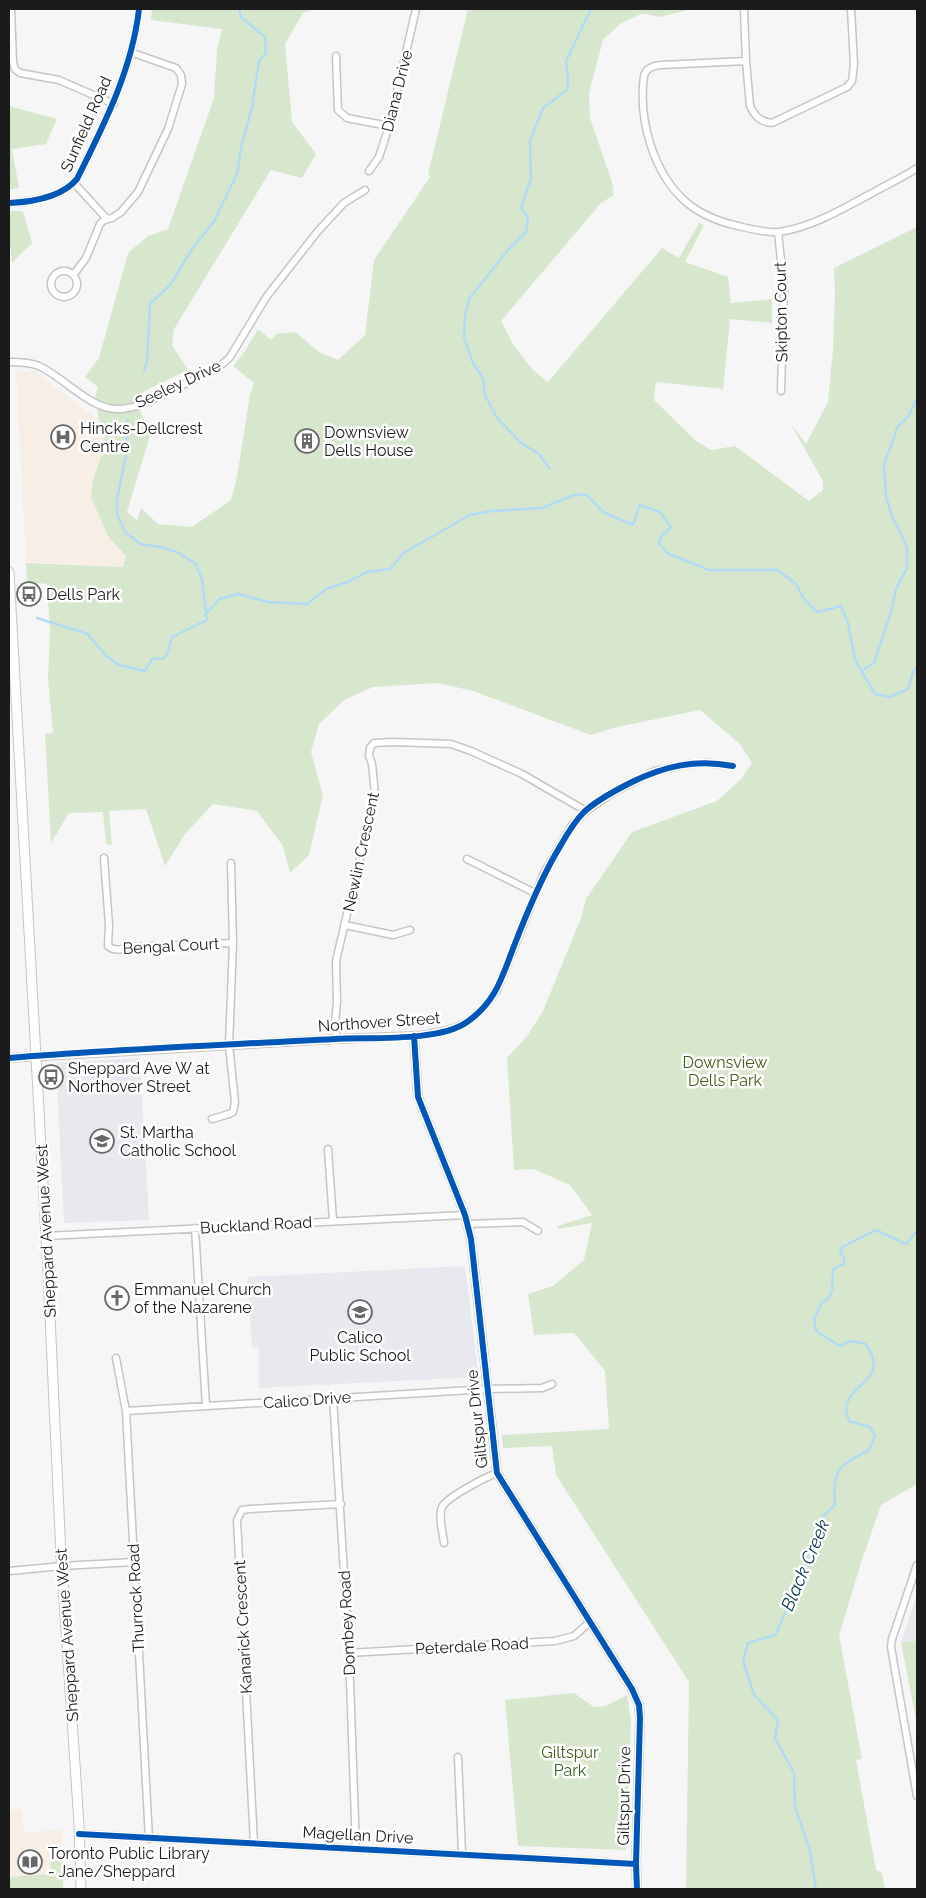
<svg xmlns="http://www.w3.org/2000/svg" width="926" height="1898" font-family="Raleway,sans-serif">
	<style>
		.commercial { fill: #f7efe5 }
		.built { fill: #e7e9ef }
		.green { fill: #d7e7cd }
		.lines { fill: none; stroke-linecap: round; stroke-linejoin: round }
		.stream { stroke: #b3dbf4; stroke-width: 2.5 }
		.minor-casing { stroke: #c5c5c6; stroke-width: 9 }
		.tertiary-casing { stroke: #c5c5c6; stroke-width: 10 }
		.secondary-casing { stroke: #c5c5c6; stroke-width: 11 }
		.minor { stroke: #fefefe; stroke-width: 6 }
		.tertiary { stroke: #fefefe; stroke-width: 8 }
		.secondary { stroke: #fefefe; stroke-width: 9 }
		.cycleway-casing { stroke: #fff; stroke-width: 9 }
		.cycleway { stroke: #0057b8; stroke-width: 6 }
		.labels { text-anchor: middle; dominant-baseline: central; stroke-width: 5; stroke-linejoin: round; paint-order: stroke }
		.street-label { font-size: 16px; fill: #1b1b1c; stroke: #fff }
		.poi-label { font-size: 16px; fill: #1b1b1c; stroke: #fff; text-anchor: start }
		.park-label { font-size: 16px; fill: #3b601a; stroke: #fff }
		.water-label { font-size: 18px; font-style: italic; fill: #003148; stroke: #fff }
	</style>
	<rect width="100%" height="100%" fill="#f6f6f7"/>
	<path class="commercial" d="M34,371L99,420L105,433L103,450L93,480L108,536L127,556L123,567L26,562L16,372Z
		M22,1810L24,1832L61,1830L65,1889H9V1811Z"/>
	<path class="built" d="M140,1058L149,1220L64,1223L56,1063Z
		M465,1266L479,1377L259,1388V1348L252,1347L247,1277Z
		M917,1594V1641L901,1642Z"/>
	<path class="green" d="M152,9H315L303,13L285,44L292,122L316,154L302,178L271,170L174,329L172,345L188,370L143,392C140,406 138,415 150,426L149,439L127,512L137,520L141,508L158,524L192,527L231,500L237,477L250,395L254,383L233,366L245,351L258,329L271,340L276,334L295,332L319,352L338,360L365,335L374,260L430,177L428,174L468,9H712L687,10L659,17L646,14H641L620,24L603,40L589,93L590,118L614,188L612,190L614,195L601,203L501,321L514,346L533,370L548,382L662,248L679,258L699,223L704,225L685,262L728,277L731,303L772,299V323L730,319L723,389L656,382L654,400L696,441L711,450L735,446L809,501L823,490V481L789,421L806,444L828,402L833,350L835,292L834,268L917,227V1484L881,1505L861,1563L839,1635L862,1759L856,1760L876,1870L882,1873L885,1889H686L689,1682L556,1475L552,1446L503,1448L502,1435L609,1429L605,1371L574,1333L534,1335L528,1294L553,1286L584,1260L592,1223L558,1229V1226L592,1215L570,1185L534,1169L514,1170L507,1058L528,1035L543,1011L581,918L586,899L632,832L717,801L741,779L752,763L740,744L700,710L617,727L591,735L473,691L438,683L373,687L344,700L319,724L311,752L323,795L309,855L290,873L283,846L257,811L213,804L185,834L165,866L146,809L109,811L112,845L106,844L103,812L69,813L51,843L45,734L53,733L48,678L50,631L47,584L27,582L26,563L123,567L126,556L108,536L91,497L93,480L103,450L105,433L99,420L95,398L98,387L85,377L99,358L128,253L148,236L168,229L214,98L217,50L222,29L151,20Z
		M9,106L57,119L46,144L12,149L19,188L9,190Z
		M9,211H23L32,243L12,263L9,237Z
		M917,1641V1725L901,1642Z
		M574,1693L594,1707L606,1706L627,1695L631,1720L626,1850L518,1846L505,1700Z
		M62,1850L63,1889H9V1879L12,1877L51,1874L50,1851Z"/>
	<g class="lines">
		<path class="stream" d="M144,371L147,361L150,304L171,284L192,249L214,221L237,174L241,148L252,107L259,61L266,53L265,37L241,17L239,9
			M550,469L539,454L521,443L497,418L484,393V380L473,363L464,338L465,316L469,299L508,250L526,232L528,218L521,208L531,178L530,141L543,108L567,90L568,80L566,61L591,9
			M205,615L219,599L238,594L268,602L307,604L326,589L348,582L367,572L390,569L405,552L470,515L492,511L542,508L574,495H587L603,512L633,525L640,505L660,512L671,527L660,538L659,544L667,553L709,570H778L796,584L804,599L817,612L841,606L848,623L855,660L875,694L890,697L908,689L913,672L917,667
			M37,618L88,634L105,655L119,665L145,671L152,659L164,658L167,654L172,637L207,620L202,580L196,564L177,552L160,547L140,544L125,532L117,514V499L127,450V420
			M861,671L874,663L891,612L896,589L907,568V547L892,516L886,497L884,465L898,426L907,418L917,399
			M816,1889L810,1851L795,1807L794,1773L775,1738L778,1720L754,1695L743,1661L748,1643L775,1635L795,1592L821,1518L835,1505C832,1467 839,1467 869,1450L875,1436L870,1427L849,1421C848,1417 846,1412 846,1409C848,1382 891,1381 866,1344L851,1341L840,1346L816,1331L814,1319L822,1302L829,1298L832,1291L833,1269L844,1264V1257L840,1253L842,1247L876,1230L906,1244L917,1231"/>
		<g class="minor-casing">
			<path id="minor" d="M11,9L13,62L15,69L20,73L59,80L114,104
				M744,9L746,61L750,106C755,116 760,122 772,123L847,87L852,81L854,64L851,9
				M336,56L338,110L347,118L389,126
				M746,61L661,65C653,66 646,68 644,76C638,119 653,173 686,202C700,214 720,222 738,226C750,229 766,233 779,232C813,227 844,208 874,192C888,184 904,177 917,168
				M369,171L379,157L389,126L416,9
				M74,183L107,219
				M9,203C31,202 62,197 77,179C104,125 132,70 139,9
				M778,232L784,290L781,391
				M51 284a13 13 0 1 1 26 0a13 13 0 1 1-26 0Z
				M74,274L86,258L100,224L104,220L112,218L121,212L138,192L168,129L182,84L181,75L176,68L130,52
				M9,362C19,362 29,362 39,366C64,377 91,411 120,409C139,408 157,397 174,389C193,380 216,372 230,357L267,296L318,231L344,203L365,190
				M104,858L109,925L108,946C115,952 122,949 130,947L233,943
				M467,859L535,893
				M345,925L393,935L410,930
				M414,1036C455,1031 473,1026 497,990L544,873L572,825L586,811L614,792L655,771L689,764L708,763L733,766
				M337,1039L335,1023L337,1002L336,961L375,794L372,764L369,756L370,748L374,743L393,742L451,744L471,751L522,774L586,811
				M212,1119L229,1114L233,1112L235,1102L229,1045L233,943L231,863
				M328,1149L333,1221
				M468,1224L523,1222L538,1231
				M195,1228L206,1406
				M46,1236L465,1215
				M116,1358L126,1411L149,1839
				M333,1398L349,1653L356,1849
				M126,1411L488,1389L542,1388L552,1384
				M444,1543C443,1533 438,1516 442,1507C447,1497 486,1477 497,1473
				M917,1565L892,1639L891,1647L917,1796
				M9,1571L62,1566L134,1562
				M349,1653L555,1641L574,1636L590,1622
				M458,1757L462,1853
				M79,1834L636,1864
				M254,1843L237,1520L242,1510L250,1509L341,1504"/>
		</g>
		<g class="tertiary-casing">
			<path id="tertiary" d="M9,1058L337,1039L414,1036L418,1097L465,1215L471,1239L497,1473L632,1689L639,1705L640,1718L636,1864L637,1889"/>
		</g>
		<g class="secondary-casing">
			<path id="secondary" d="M9,572L48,1273L61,1555L79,1824L81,1889"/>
		</g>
		<use href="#minor" class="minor"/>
		<use href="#tertiary" class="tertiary"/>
		<use href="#secondary" class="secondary"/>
		<g class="cycleway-casing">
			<path id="cycleway" d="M9,203C31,202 62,197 77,179C104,125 132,70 139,9
				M414,1036L418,1097L465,1215L471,1239L497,1473L632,1689L639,1705L640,1718L636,1864L637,1889
				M9,1058C117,1049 226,1045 335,1039C370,1037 439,1042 467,1022C496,1002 502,977 514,946C526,915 538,885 555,855C564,840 571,825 584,812C597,800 616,790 632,782C665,766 695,759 733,766
				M79,1834L636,1864"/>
		</g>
		<use href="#cycleway" class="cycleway"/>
	</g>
	<defs>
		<g id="hospital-ring" transform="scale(1.25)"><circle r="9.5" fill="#fff" stroke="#686869" stroke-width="1.5"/><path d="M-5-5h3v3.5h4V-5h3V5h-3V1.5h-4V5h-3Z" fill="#686869"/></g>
		<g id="building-ring" transform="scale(1.25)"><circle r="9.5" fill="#fff" stroke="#686869" stroke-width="1.5"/><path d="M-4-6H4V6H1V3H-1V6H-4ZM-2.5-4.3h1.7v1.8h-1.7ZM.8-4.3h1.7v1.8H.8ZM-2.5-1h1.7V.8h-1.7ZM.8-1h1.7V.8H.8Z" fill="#686869"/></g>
		<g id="bus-ring" transform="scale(1.25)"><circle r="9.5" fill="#fff" stroke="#686869" stroke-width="1.5"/><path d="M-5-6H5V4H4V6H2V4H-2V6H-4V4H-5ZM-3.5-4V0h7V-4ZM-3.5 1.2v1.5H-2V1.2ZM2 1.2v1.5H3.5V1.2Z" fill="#686869"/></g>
		<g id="school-ring" transform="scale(1.25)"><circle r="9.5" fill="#fff" stroke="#686869" stroke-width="1.5"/><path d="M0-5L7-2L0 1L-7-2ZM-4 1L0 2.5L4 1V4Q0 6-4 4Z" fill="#686869"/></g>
		<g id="church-ring" transform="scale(1.25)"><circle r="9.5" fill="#fff" stroke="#686869" stroke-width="1.5"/><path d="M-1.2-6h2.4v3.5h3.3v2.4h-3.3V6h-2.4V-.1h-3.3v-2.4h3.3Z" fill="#686869"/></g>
		<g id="library-ring" transform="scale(1.25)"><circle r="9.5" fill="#fff" stroke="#686869" stroke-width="1.5"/><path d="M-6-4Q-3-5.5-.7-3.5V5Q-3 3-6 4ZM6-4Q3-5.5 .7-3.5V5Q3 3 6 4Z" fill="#686869"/></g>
	</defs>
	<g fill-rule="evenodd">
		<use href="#hospital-ring" x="63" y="437"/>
		<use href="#building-ring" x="307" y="441"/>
		<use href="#bus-ring" x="29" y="594"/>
		<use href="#bus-ring" x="51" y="1077"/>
		<use href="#school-ring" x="102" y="1141"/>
		<use href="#church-ring" x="117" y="1298"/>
		<use href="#school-ring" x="360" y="1312"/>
		<use href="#library-ring" x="30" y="1862"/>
	</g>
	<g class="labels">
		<g class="street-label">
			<text transform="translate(397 91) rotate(-76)">Diana Drive</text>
			<text transform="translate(86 124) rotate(-66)">Sunfield Road</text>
			<text transform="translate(781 312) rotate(-91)">Skipton Court</text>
			<text transform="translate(178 384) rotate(-25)">Seeley Drive</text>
			<text transform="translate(361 852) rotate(-78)">Newlin Crescent</text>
			<text transform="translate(171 946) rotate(-3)">Bengal Court</text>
			<text transform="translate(379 1022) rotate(-4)">Northover Street</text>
			<text transform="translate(256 1225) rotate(-3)">Buckland Road</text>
			<text transform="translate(46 1231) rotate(-93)">Sheppard Avenue West</text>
			<text transform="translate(307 1400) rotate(-4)">Calico Drive</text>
			<text transform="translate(477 1419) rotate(-96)">Giltspur Drive</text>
			<text transform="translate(136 1598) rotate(-93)">Thurrock Road</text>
			<text transform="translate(347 1623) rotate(-93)">Dombey Road</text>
			<text transform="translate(243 1627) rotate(-93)">Kanarick Crescent</text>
			<text transform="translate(67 1635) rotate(-94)">Sheppard Avenue West</text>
			<text transform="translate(472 1646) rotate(-3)">Peterdale Road</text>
			<text transform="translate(624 1796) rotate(-89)">Giltspur Drive</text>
			<text transform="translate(358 1835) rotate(3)">Magellan Drive</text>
		</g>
		<g class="poi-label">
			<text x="80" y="428">Hincks-Dellcrest<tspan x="80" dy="18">Centre</tspan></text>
			<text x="324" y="432">Downsview<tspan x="324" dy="18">Dells House</tspan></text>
			<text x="46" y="594">Dells Park</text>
			<text x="68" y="1068">Sheppard Ave W at<tspan x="68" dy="18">Northover Street</tspan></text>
			<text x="120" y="1132">St. Martha<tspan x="120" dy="18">Catholic School</tspan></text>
			<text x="134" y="1289">Emmanuel Church<tspan x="134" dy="18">of the Nazarene</tspan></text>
			<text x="360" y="1337" text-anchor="middle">Calico<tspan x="360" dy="18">Public School</tspan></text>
			<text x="48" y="1853">Toronto Public Library<tspan x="48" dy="18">- Jane/Sheppard</tspan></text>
		</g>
		<g class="park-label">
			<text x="725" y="1062">Downsview<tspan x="725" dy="18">Dells Park</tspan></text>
			<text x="570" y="1752">Giltspur<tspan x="570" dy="18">Park</tspan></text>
		</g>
		<g class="water-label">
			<text transform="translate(805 1565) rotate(-67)">Black Creek</text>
		</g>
	</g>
	<rect width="926" height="1898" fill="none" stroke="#1b1b1c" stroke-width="20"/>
</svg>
